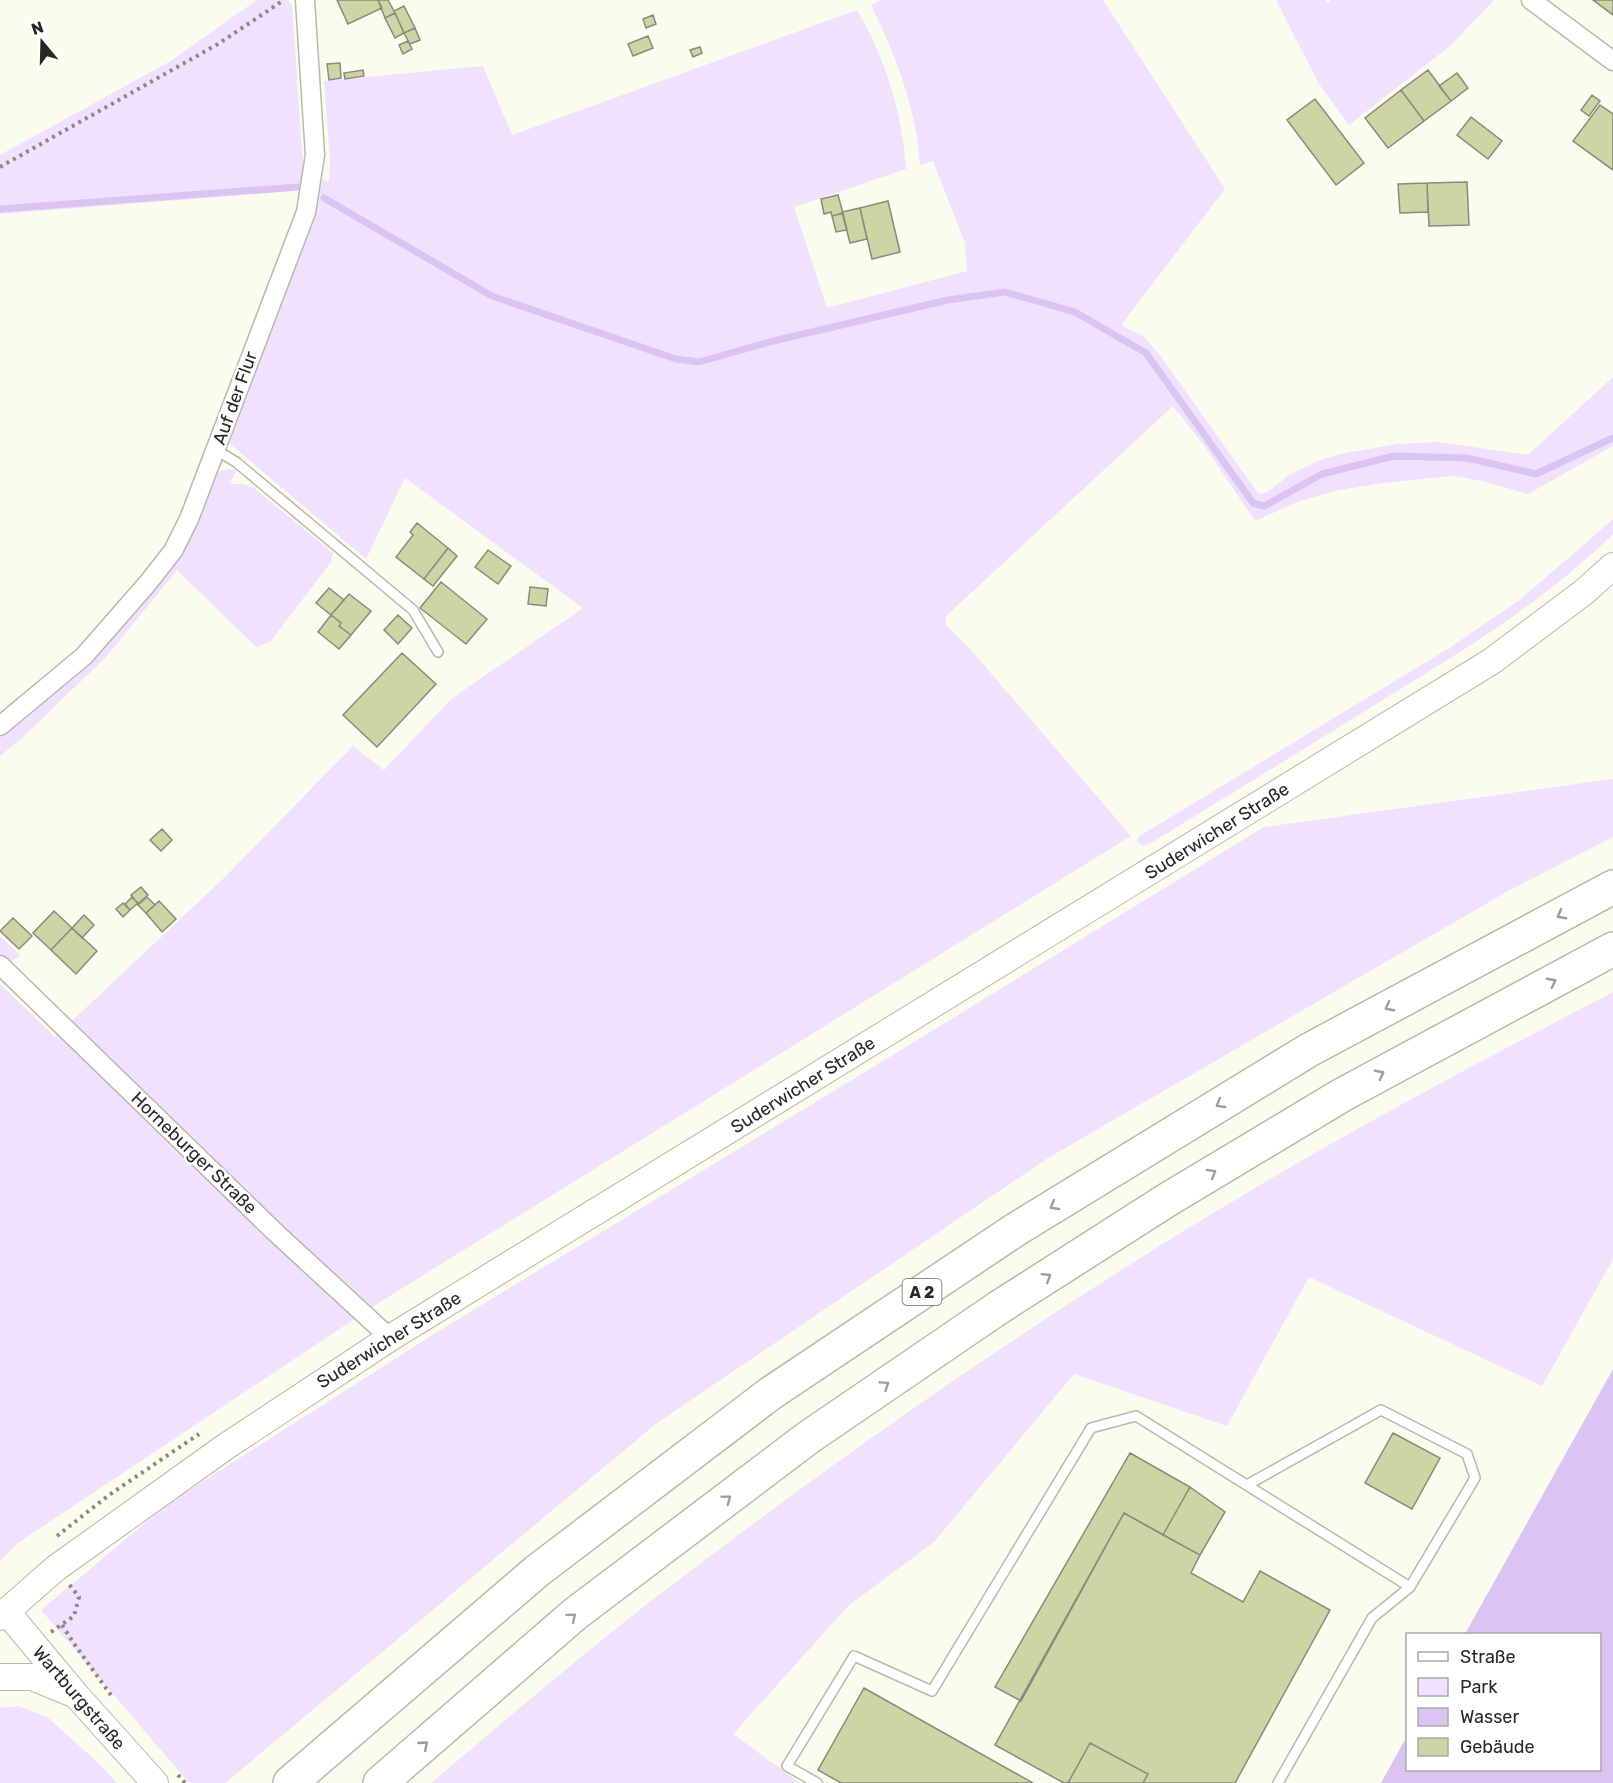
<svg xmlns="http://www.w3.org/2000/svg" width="1613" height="1783" font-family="Rubik,sans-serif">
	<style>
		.green { fill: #efe1ff }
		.water { fill: #dac5f2 }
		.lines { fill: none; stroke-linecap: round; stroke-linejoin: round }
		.stream { stroke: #dac5f2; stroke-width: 7 }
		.building { fill: #ced4a3; stroke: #898b7e; stroke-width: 1.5 }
		.lane-casing { stroke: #b8baac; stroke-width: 12 }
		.street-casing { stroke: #b8baac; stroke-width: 21 }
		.secondary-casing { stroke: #b8baac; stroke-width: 28 }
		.highway-casing { stroke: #b8baac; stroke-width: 36 }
		.path { stroke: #898a80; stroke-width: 4; stroke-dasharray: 3 4.5; stroke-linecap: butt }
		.lane { stroke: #fff; stroke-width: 9 }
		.street { stroke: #fff; stroke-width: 18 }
		.secondary { stroke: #fff; stroke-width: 26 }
		.highway { stroke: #fff; stroke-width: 33 }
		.oneway { stroke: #9f9f9c }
		.labels { text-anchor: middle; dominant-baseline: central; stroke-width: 5; stroke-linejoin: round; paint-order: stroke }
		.shield { fill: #fff; stroke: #696966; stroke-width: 1.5 }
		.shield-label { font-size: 16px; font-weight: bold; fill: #292924 }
		.street-label { font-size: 18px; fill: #292924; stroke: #fff }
	</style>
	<rect width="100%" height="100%" fill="#fafced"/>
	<path class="green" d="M257,0H287L292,5L304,179L295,191L0,214V155L169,62Z
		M881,0H1103L1225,189L1121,325L1143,336L1162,358L1257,492L1261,494L1268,492L1289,475L1320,460L1340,454L1398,444L1438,442L1528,455L1613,377V446L1528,494L1483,481L1452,476L1382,483L1334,491L1297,502L1255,521L1206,448L1173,406L946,616V625L970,649L1131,836L380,1302L18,1543L0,1561V984L55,1037L226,876L353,746L384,770L451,699L583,608L405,478L366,559L229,443L312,217L323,179L328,182L329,180L330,163L324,81L483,66L512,135L857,10C886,60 902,112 906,169L794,207L827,308L967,271L965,243L933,161L920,165C916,107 896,56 871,5Z
		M1276,0H1325L1328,3L1331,0H1494L1450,46L1349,125L1319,84Z
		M227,469L236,470L230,484H243L254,488L333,553L331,562L270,642L256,647L177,570L107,656L22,738L0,756V736L44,699L134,607L213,473Z
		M1613,519V534C1547,599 1468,648 1389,696C1311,745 1232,793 1153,842L1144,846L1137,842L1138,837L1451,647L1521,599Z
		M1613,779V837L1508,891L1048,1158L657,1423L225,1783H189L41,1610L169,1503L434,1334L888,1058L1264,827Z
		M0,936L20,955L11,962L7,961L0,953Z
		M1613,992V1259L1542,1386L1309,1277L1227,1426L1074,1374L934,1542L848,1606L733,1734L800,1783H431C502,1723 573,1662 646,1605C844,1452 1051,1308 1267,1181C1380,1114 1497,1053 1613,992Z
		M19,1706L47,1717L94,1759L117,1783H0V1708Z"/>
	<path class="water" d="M1613,1369V1783H1381L1407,1736L1408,1770H1600V1634H1465Z"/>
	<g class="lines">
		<path class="stream" d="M324,198L492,296L676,359L699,362L773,341L948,300L1005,292L1075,312L1146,353L1253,503L1264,506L1322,474L1394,456L1467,458L1536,474L1613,438
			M0,209L298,187"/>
	</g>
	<path class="building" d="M337,0H378L382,8L348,24Z
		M378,0H388L395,13L385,18Z
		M1593,0H1613V15Z
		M404,6L415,28L404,33L394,11Z
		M395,13L404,33L395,38L385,18Z
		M653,15L656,24L646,28L643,19Z
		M415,28L420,40L410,44L404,33Z
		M648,36L653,48L633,56L628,44Z
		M408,41L412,49L403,54L399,45Z
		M700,47L702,53L693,57L690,50Z
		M340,63L341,78L329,80L327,64Z
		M363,70L364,76L345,79L344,73Z
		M1428,70L1451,101L1424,121L1401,90Z
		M1457,73L1468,88L1451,101L1439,86Z
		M1401,90L1424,121L1388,148L1365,118Z
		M1592,95L1600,101L1589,116L1581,110Z
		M1315,99L1364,163L1336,185L1287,120Z
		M1600,105L1613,114V170L1573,141Z
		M1471,117L1502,141L1488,159L1457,135Z
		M1467,182L1469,225L1429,226L1427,183Z
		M1427,183L1428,212L1400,213L1398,184Z
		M838,195L843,213L832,216L831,212L824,214L821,199Z
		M888,201L900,252L872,259L860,208Z
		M860,208L867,239L850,243L842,212Z
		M843,213L847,230L836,232L832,216Z
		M417,523L448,548L424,579L396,557L413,535L410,532Z
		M448,548L457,556L433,586L424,579Z
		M488,550L511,566L498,584L475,567Z
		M441,582L487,619L466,644L420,608Z
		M530,587L548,589L546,606L528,604Z
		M329,588L344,600L331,615L316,603Z
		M349,594L371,611L351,635L339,626L341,623L331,615Z
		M331,615L341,623L339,626L351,635L339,649L318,632Z
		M398,615L412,628L398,644L384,630Z
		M402,653L436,684L377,747L343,715Z
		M162,829L172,840L161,851L150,840Z
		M141,887L148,895L138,904L131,895Z
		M132,897L138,903L130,910L125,904Z
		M147,897L155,905L146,913L138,905Z
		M159,901L176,919L162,932L146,913Z
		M123,903L130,910L123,917L116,909Z
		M54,911L72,928L51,950L33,933Z
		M84,915L94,925L82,938L72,928Z
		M13,918L32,936L19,949L0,931Z
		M72,928L97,951L76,974L51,950Z
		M1393,1433L1440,1458L1412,1509L1365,1483Z
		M1130,1453L1190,1487L1163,1535L1124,1513L1021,1701L995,1687Z
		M1190,1487L1225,1512L1200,1555L1163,1535Z
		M1124,1513L1200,1555L1191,1573L1243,1602L1260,1571L1330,1610L1235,1783H1143L1148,1774L1090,1743L1068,1783H1064L995,1745Z
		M864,1688L1033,1783H841L818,1770Z
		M1090,1743L1148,1774L1143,1783H1068Z"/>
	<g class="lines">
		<g class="lane-casing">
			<path id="lane" d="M216,450L236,462L413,610L438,652
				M1247,1485L1381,1410L1467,1454L1475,1478L1410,1587L1372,1618L1278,1783
				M817,1783L787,1766L854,1656L932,1691L1091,1428L1136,1416L1410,1587"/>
		</g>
		<g class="street-casing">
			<path id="street" d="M1531,0L1613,61
				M0,726L84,656L147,584L173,551L189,519L306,212L315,155L305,0
				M0,965L276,1233L390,1338"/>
		</g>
		<g class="secondary-casing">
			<path id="secondary" d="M6,1611L76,1695L155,1783
				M0,1617L56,1568L225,1447L390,1338L1492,661L1584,592L1613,566
				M0,1677H32L71,1693"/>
		</g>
		<g class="highway-casing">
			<path id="highway" d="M290,1783L537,1571L771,1393L1015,1230L1309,1050L1613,887
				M380,1783L575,1614L809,1437L998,1308L1167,1200L1342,1095L1613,949"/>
		</g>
		<path class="path" d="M0,167L218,44L284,0
			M57,1536L109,1495L199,1434
			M62,1625L75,1645L113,1698
			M51,1632L74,1616L79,1597L69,1584
			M178,1775L185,1783"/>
		<use href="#lane" class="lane"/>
		<use href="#street" class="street"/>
		<use href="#secondary" class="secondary"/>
		<use href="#highway" class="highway"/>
	</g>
	<defs><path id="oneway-chevron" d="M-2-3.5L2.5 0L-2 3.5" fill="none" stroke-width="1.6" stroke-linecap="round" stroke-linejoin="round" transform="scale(1.5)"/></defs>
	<g class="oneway">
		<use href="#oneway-chevron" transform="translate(1561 915) rotate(152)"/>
		<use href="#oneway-chevron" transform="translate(1552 982) rotate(-28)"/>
		<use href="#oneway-chevron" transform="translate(1389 1007) rotate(152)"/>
		<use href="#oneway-chevron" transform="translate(1380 1074) rotate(-28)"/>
		<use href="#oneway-chevron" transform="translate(1220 1104) rotate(149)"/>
		<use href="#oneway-chevron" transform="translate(1212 1173) rotate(-31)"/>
		<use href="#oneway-chevron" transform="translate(1054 1206) rotate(149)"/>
		<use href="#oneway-chevron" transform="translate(1047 1277) rotate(-32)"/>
		<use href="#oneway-chevron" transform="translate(885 1385) rotate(-34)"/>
		<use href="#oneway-chevron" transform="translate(727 1499) rotate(-37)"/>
		<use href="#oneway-chevron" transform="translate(572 1617) rotate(-40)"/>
		<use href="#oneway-chevron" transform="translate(424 1745) rotate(-41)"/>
	</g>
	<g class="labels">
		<rect class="shield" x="902.5" y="1279" width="39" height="26" rx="4.5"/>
		<g class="shield-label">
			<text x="922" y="1292">A 2</text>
		</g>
		<g class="street-label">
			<text transform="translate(235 398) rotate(-70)">Auf der Flur</text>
			<text transform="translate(1217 831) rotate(-32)">Suderwicher Straße</text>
			<text transform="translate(803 1085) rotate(-32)">Suderwicher Straße</text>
			<text transform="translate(194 1153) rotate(44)">Horneburger Straße</text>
			<text transform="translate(389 1340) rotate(-32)">Suderwicher Straße</text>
			<text transform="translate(79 1698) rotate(49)">Wartburgstraße</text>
		</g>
	</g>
	<rect x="1406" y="1633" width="195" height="138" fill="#ffffff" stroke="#a9a9a7" stroke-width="1.5"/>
	<rect x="1418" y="1652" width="30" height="9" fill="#ffffff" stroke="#a9a9a7" stroke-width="1.5"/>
	<text x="1460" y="1663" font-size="18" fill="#292924">Straße</text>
	<rect x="1418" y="1678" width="30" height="18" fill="#efe1ff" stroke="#a9a9a7" stroke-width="1.5"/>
	<text x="1460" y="1693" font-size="18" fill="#292924">Park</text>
	<rect x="1418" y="1708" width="30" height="18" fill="#dac5f2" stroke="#a9a9a7" stroke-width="1.5"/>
	<text x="1460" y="1723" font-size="18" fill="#292924">Wasser</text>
	<rect x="1418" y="1738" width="30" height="18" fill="#ced4a3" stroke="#a9a9a7" stroke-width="1.5"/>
	<text x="1460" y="1753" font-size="18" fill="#292924">Gebäude</text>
	<g transform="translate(42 42) rotate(341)" stroke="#ffffff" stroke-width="4.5" paint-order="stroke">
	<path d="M0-4.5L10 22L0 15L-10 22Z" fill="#292924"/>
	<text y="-9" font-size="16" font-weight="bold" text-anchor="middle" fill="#292924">N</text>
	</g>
</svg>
